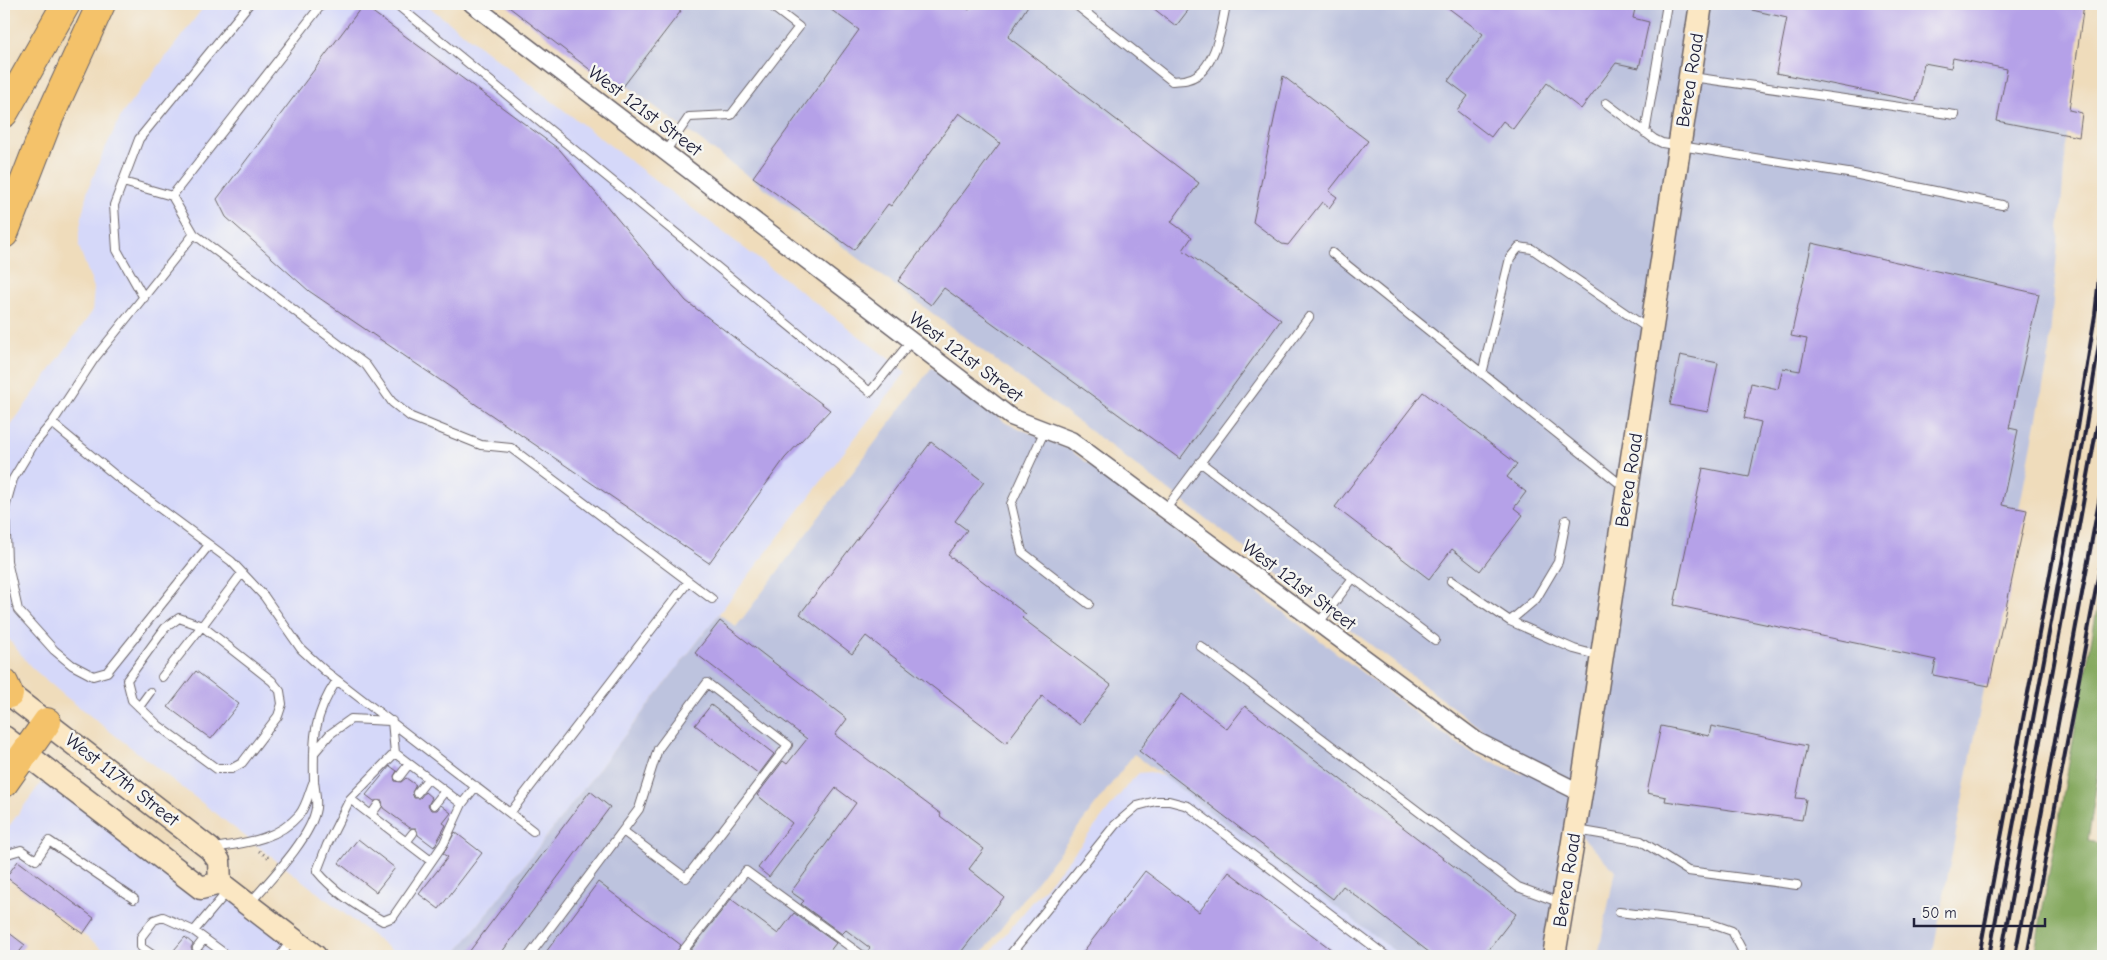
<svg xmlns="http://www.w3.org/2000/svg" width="2107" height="960" font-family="'Comic Neue',sans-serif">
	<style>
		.built { fill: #d5d8f9 }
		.industrial { fill: #bdc3de }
		.forest { fill: #85a95e; stroke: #54664c }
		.building { fill: #b5a1e8 }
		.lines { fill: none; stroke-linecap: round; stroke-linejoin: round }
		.lane-casing { stroke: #6a6368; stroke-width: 10 }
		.street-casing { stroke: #6a6368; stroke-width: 19 }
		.secondary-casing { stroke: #6a6368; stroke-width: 25 }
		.highway-casing { stroke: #6a6368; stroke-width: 30 }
		.path { stroke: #6a6368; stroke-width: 3; stroke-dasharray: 1 4; stroke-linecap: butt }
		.lane { stroke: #fff; stroke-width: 8 }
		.street { stroke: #fff; stroke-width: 16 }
		.secondary { stroke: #fbe7c3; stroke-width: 22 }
		.highway { stroke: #f4c26a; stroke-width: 28 }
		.rail { stroke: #22223b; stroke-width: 4 }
		.labels { text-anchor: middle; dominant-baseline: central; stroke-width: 5; stroke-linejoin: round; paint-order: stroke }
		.street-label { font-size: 19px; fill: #22223b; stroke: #f6f6f2 }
	</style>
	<rect width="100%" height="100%" fill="#f6f6f2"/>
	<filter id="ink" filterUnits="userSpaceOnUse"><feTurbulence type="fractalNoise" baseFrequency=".02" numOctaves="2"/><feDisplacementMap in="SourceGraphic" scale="10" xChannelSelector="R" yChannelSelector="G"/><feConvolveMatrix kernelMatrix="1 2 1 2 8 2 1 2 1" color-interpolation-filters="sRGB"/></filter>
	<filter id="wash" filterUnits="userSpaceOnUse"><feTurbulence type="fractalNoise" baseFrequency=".0096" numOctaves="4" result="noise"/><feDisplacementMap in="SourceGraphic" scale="20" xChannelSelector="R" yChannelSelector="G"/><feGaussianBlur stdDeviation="1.12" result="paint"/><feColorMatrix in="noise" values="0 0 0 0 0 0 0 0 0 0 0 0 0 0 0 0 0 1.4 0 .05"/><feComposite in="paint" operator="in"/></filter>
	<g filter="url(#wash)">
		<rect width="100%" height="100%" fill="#efdcbb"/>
		<path class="built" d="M206,4H425L906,372L454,956H399L66,697L31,667L4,633V435L92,312L94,288L79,247V232L87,192L102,155L122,114Z
			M49,772L201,888L220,883L315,956H112L4,875V833Z
			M1150,772L1165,777L1402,956H987L1079,847L1129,783L1139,773Z"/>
		<path class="industrial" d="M517,4H2078L2048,361L1932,956H1598L1615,871L1572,826L1550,956H1401L1134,754L980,956H454L719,614L736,627L932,367L1006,423L1069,449L1435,728L1473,754L1524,775L1481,729L1104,441Z"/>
		<path class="forest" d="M2103,576V743L2088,841L2103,844V956H2034Z"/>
		<g id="blocks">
			<path class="building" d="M505,4H671L681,11L619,92Z
				M823,4H962L969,10L974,4H1029L1008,37L1199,183L1171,222L1192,237L1183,250L1281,320L1180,459L944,288L931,305L898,281L1000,143L959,113L891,206L888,204L854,250L753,177L859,30Z
				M1148,4H1193L1176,26Z
				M1443,4H1636L1633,18L1649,22L1639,68L1616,63L1581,109L1547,83L1513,129L1503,121L1491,137L1457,111L1468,96L1448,81L1483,34Z
				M1752,4H2084L2069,110L2082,113L2079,137L1997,121L2007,69L1953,58L1951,68L1924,63L1916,101L1776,73L1787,18L1752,10Z
				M363,5L560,150L686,301L830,410L785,458L709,563L309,291L226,217L217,199Z
				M1283,76L1368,141L1329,191L1337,197L1329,208L1322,202L1288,245L1282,244L1253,222Z
				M1812,243L2039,294L2009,428L2018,430L2002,505L2027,510L1989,686L1933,675L1936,660L1674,605L1703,468L1749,477L1761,422L1744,418L1751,383L1778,389L1783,368L1800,371L1807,339L1791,336Z
				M1680,355L1718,363L1708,412L1670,405Z
				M1423,392L1517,464L1507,477L1526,492L1514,508L1523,515L1480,571L1452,549L1429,579L1335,507Z
				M931,442L984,482L955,521L967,530L948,555L1026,614L1022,618L1111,685L1080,725L1042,696L1006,743L866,636L852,654L800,614Z
				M720,621L847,719L835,735L941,814L940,816L984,849L969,869L1004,897L958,956H869L867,952L870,948L846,930L842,934L801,904L804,901L791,892L856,803L836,788L769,877L758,868L792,823L757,795L783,761L787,764L807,739L695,653Z
				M196,671L239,704L211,739L168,707Z
				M1182,694L1227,729L1245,706L1516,914L1484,956H1434L1343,886L1333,899L1139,751Z
				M711,705L774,754L759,774L695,725Z
				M1661,726L1709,736L1711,726L1807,746L1796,798L1806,799L1802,820L1665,801L1666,797L1647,793Z
				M390,766L397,771L394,776L395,781L401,782L406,778L416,785L412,792L414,798H420L425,792L432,798L428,805L431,810H437L441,805L451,813L443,823L446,825L434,847L418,835L416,828H410L383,808L382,801H374L366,795Z
				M590,791L610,807L499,956H466Z
				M455,832L482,853L439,909L419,894L448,857L443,854Z
				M358,839L395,868L376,892L339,863Z
				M18,861L94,918L83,934L6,877Z
				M1145,871L1199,912L1229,872L1340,956H1080Z
				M598,882L681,945L674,956H543Z
				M731,899L778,934L794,913L836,943L826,956H686Z
				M4,929L25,945L16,956H4Z
				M185,937L193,944L191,948L193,952L199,953L202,950L210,956H169Z"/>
		</g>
	</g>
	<g filter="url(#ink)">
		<use href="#blocks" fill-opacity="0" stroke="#6a6368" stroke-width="1"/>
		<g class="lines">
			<g class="lane-casing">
				<path id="lane" d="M396,4L870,392L911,341
					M1075,4L1172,81C1177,80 1183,81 1188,79C1215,73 1222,26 1226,4
					M1692,77L1955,115
					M1606,103L1654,139L1662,143L1854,174L2002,205
					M1645,133L1667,4
					M665,152L689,117L731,115L799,27L769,4
					M123,182L172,196
					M194,234L172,196L322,4
					M1332,253L1624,487
					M144,298L117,250L114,205L139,139L249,4
					M1482,374L1510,258L1519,247L1532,249L1650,330
					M52,423L34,444L13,479L5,508L7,561L18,610L54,650L72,665L93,676L107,672L209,545
					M1045,430L1011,504L1022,552L1089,604
					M1200,462L1435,640
					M1165,510L1309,317
					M1451,581L1510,621L1574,649L1600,656
					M1510,621L1536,599L1558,562L1566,520
					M1318,624L1353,578
					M1200,646L1518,887L1561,903
					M162,677L202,626L179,618L165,628L127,680L132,700L159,726L217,769H231L242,763L278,716L282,704L280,691L272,681L202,626L242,573
					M139,707L150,692
					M392,721L395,753L462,804L476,786
					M314,753L330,734L351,719L390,721
					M395,753L350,799L327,845L317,871C334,892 359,908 383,921L393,917L444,843L462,804
					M399,777L409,764
					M417,793L428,779
					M350,799L431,861
					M434,805L445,791
					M510,813L688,582
					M371,815L378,805
					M1577,830L1641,841L1688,871L1797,885
					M533,831L325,671L301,649L264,596L231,561L115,475L52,423L94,359L194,234L366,365L392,402L411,417L481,445L511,448L712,599
					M406,842L413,833
					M214,848C245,843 277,840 299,815C306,807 309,793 313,783
					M4,855L21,850L36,860L49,841L134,899
					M249,904C269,881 312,837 316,808C317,799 315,790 314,781C313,739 313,716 337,680
					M1619,912L1709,923L1732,931L1742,950L1741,956
					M194,931L228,956
					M197,948L204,939
					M154,956L141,947V937L154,920L163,917L194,931L227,892
					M280,956L292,940
					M529,956L639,809L658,749L707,683L788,745L686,878L623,831
					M679,956L746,871L863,956
					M1009,956L1115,825L1137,806L1156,801H1169L1188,806L1386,956"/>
			</g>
			<g class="street-casing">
				<path id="street" d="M472,4L1011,417L1071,440L1477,741L1581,793"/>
			</g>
			<g class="secondary-casing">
				<path id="secondary" d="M4,690L210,849L219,861L220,883
					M4,737L201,888L220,883
					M220,883L315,956
					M1554,956L1581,793L1701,4"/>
			</g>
			<g class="highway-casing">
				<path id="highway" d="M4,113L66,4
					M4,234L49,118L101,4
					M4,683L9,694
					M4,783L47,722"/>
			</g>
			<path class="path" d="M259,851L269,858"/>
			<use href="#lane" class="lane"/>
			<use href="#street" class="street"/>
			<use href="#secondary" class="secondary"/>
			<use href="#highway" class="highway"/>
			<path class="rail" d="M1979,956L2075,440L2095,315L2103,240
				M1989,956L2075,493L2103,320
				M2001,956L2103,393
				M2015,956L2103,480
				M2027,956L2103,551"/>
		</g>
	</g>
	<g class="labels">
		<g class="street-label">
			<text transform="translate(1690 80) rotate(-81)">Berea Road</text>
			<text transform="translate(645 111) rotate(37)">West 121st Street</text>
			<text transform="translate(966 357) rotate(37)">West 121st Street</text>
			<text transform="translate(1629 480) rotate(-81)">Berea Road</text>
			<text transform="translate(1299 585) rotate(37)">West 121st Street</text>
			<text transform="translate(122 780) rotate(38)">West 117th Street</text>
			<text transform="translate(1567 880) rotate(-81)">Berea Road</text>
		</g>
	</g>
	<rect width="2107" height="960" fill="none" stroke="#f6f6f2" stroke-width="20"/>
	<path d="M1914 918v8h131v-8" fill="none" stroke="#22223b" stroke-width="2.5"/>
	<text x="1922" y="918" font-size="15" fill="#22223b" stroke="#f6f6f2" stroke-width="4" paint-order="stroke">50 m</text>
</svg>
